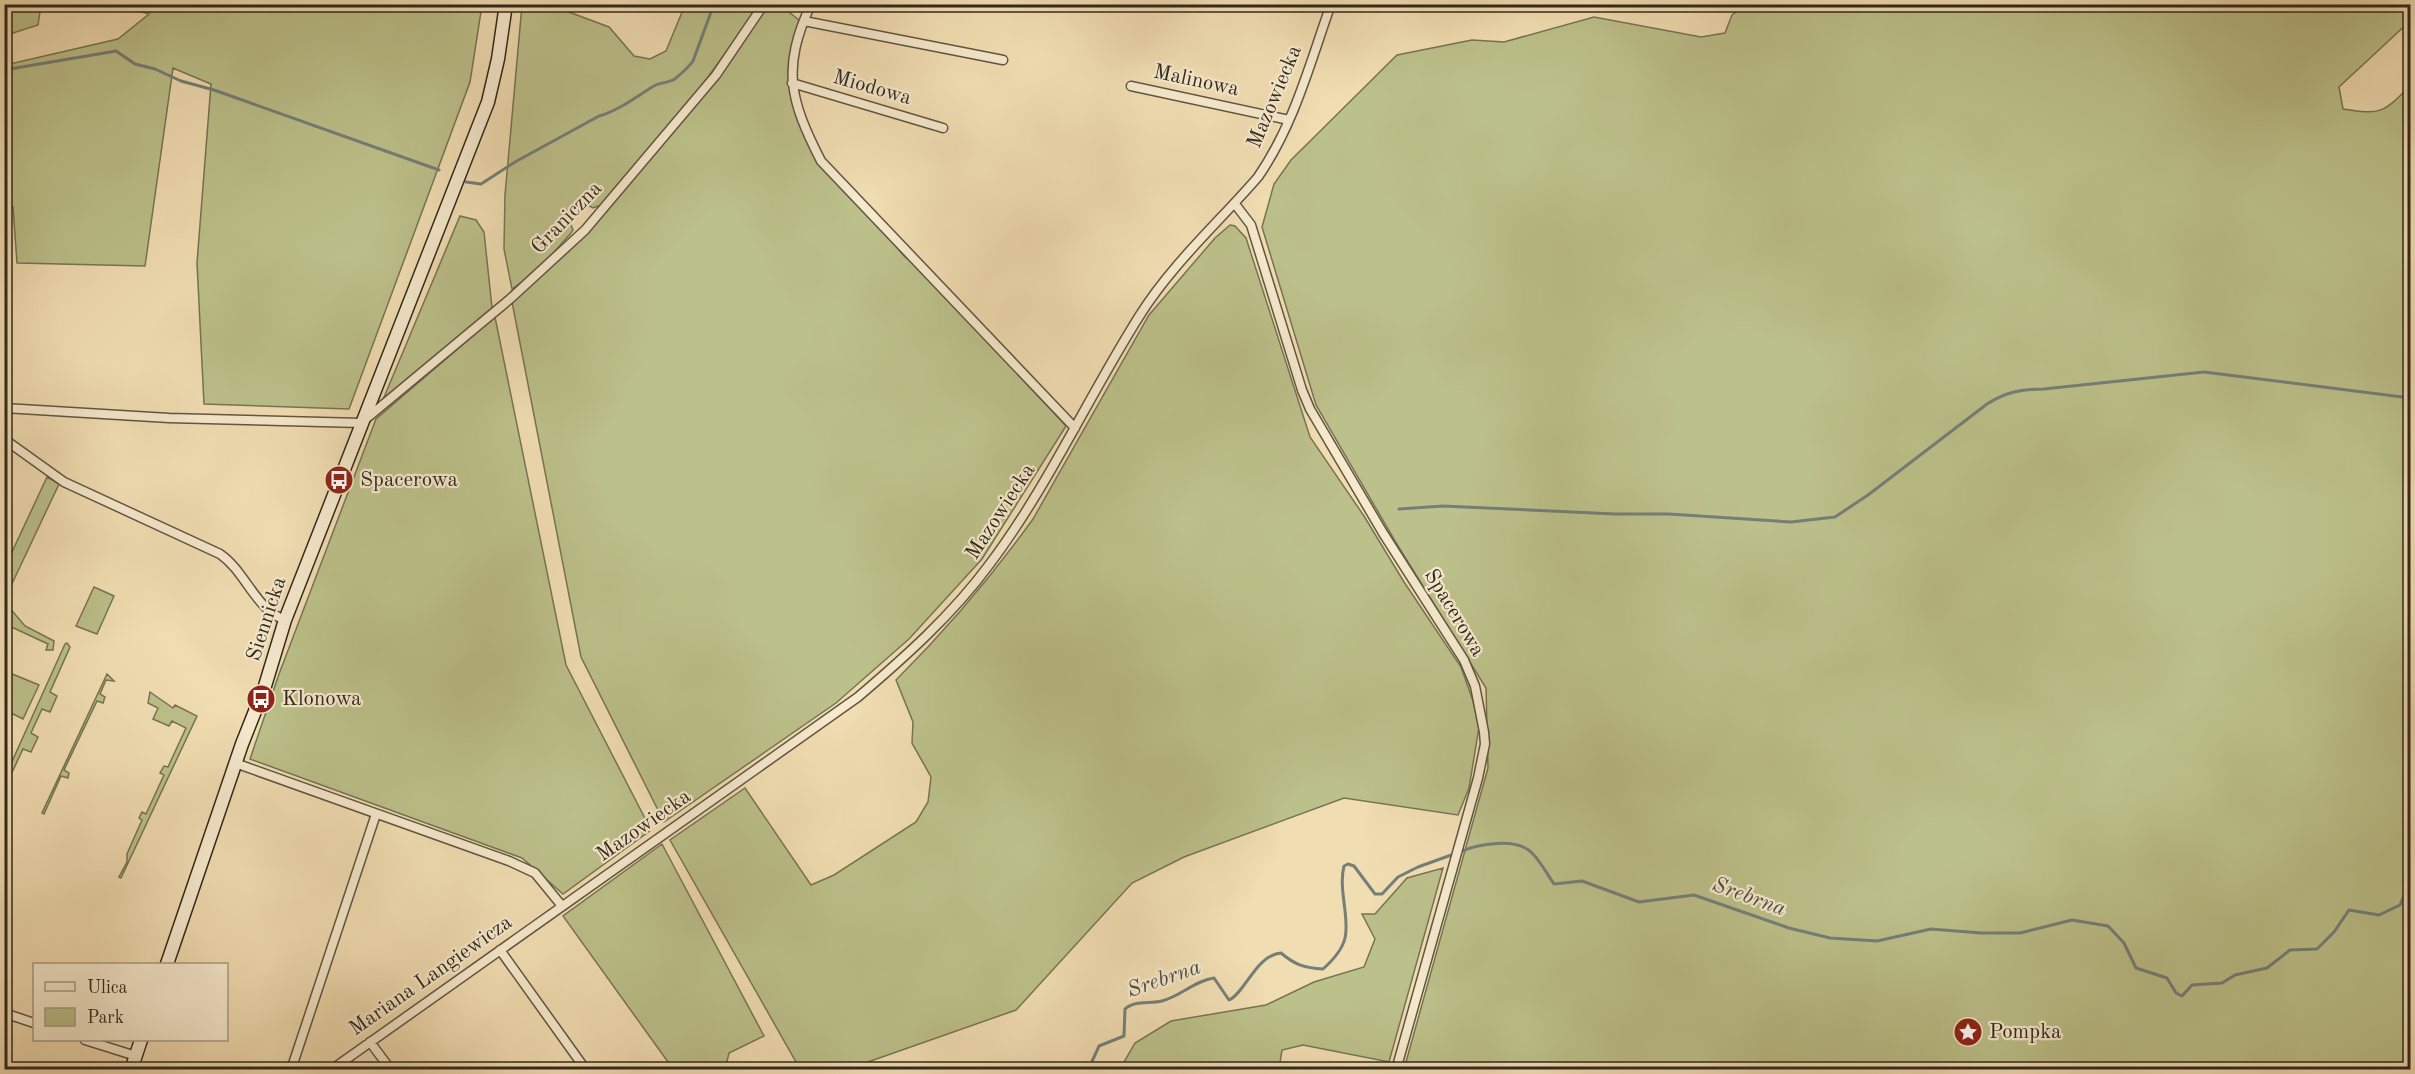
<svg xmlns="http://www.w3.org/2000/svg" width="2415" height="1074" font-family="'Old Standard TT',serif">
	<style>
		.green { fill: #bcc08a; stroke: #767454; stroke-width: 1.5 }
		.lines { fill: none; stroke-linecap: round; stroke-linejoin: round }
		.stream { stroke: #747f79; stroke-width: 3 }
		.street-casing { stroke: #615542; stroke-width: 11 }
		.secondary-casing { stroke: #31281d; stroke-width: 15 }
		.street { stroke: #f6e9cd; stroke-width: 8 }
		.secondary { stroke: #f6e9cd; stroke-width: 12 }
		.labels { text-anchor: middle; dominant-baseline: central; stroke-width: 4.5; stroke-linejoin: round; paint-order: stroke }
		.street-label { font-size: 21px; fill: #31281d; stroke: #f6e9cd }
		.poi-label { font-size: 21px; fill: #31281d; stroke: #f6e9cd; text-anchor: start }
		.water-label { font-size: 22px; font-style: italic; fill: #4d4c44; stroke: #f6e9cd }
	</style>
	<rect width="100%" height="100%" fill="#f1ddb2"/>
	<filter id="stains"><feTurbulence type="fractalNoise" baseFrequency=".00333" numOctaves="4"/><feColorMatrix values="0 0 0 0 .2 0 0 0 0 .09 0 0 0 0 .02 0 0 0 .5 -.17"/></filter>
	<radialGradient id="worn" r=".72"><stop offset=".6" stop-color="#630" stop-opacity="0"/><stop offset="1" stop-color="#630" stop-opacity=".3"/></radialGradient>
	<path class="green" d="M1747,4L2410,5V21L2339,87L2343,109C2381,115 2383,113 2410,86V123L2407,132L2410,135V1069H1404L1488,768L1486,688L1395,541L1316,405L1262,227L1274,184L1291,160L1397,55L1472,40L1504,42L1594,17L1701,37L1725,33L1732,15Z
		M4,5H41L38,25L13,33H5Z
		M118,5H482L470,82L349,409L204,404L197,263L211,84L173,68L145,266L17,263L13,207L5,206V65L118,39L149,14Z
		M522,5H550L609,27L634,56L650,59L666,51L685,5H760L693,98L604,204L593,208L580,201L570,209L567,215L573,230L571,233L539,269L512,289L504,249L505,195Z
		M767,5H780L799,20L788,70L790,89L806,137L904,256L921,270L1066,426L982,559L909,639L836,703L664,822L581,657L512,302L610,206Z
		M460,216L476,220L484,232L492,308L382,402Z
		M1230,225L1235,226L1246,238L1310,437L1364,516L1404,582L1461,667L1473,701L1479,727L1469,788L1458,815L1344,798L1184,857L1132,883L1016,1010L848,1069H800L670,840L745,788L811,885L834,875L916,822L928,802L931,777L912,743L913,722L896,680C946,630 992,576 1033,519L1149,315L1215,238Z
		M495,317L566,665L651,830L563,894L522,858L250,759L279,674L376,419Z
		M47,477L59,484L10,588L5,587V567Z
		M94,587L114,596L97,634L76,626Z
		M8,606L25,626L54,641L53,650H46L48,644L5,624V613Z
		M67,643L70,647L50,692L57,696L50,712L42,709L31,733L38,737L31,752L23,749L7,783L5,777L65,644Z
		M5,671L39,685L23,719L5,710Z
		M107,674L114,681L106,680L100,694L105,697L103,703L97,701L64,770L69,773L68,778L61,776L44,814L42,813Z
		M150,692L173,708L175,705L197,716L121,878L119,877L127,862V854L142,820L139,818L142,812L146,814L164,775L160,773L164,766L168,767L186,728L172,721L169,726L153,719L158,708L148,703Z
		M662,844L764,1036L729,1053L725,1069H673L563,916Z
		M1443,868L1389,1062L1303,1045L1282,1050L1279,1069H1120L1135,1043L1171,1021L1266,1005L1314,982L1364,967L1375,939L1362,914H1375L1407,878Z"/>
	<g class="lines">
		<path class="stream" d="M4,70L116,51L135,64L155,69L181,81L214,90L439,170
			M466,182L481,184L515,162L599,116C618,111 637,96 654,86C660,82 671,83 676,78C682,73 688,68 693,61L714,4
			M1399,509L1443,506L1615,514H1669L1791,522L1835,517L1868,495L1987,404C2006,392 2021,389 2044,389L2204,372L2410,398
			M1460,852C1477,844 1517,837 1532,853C1541,862 1547,874 1554,884L1582,881L1639,902L1694,895L1789,928L1830,938L1877,941L1931,929L1981,933H2020L2072,920L2108,926L2124,943L2136,968L2167,978L2176,993L2182,996L2192,985L2222,983L2235,975L2267,968L2290,950L2317,949L2334,932L2349,910L2379,915L2400,905L2408,886L2407,871L2410,865
			M985,1070H998
			M1028,1070L1036,1065L1041,1070
			M1088,1070L1099,1046L1124,1036L1125,1009C1134,1000 1150,1004 1162,1001C1181,996 1194,981 1214,978L1229,1000C1245,993 1256,955 1281,953C1295,965 1305,968 1323,969C1332,961 1342,951 1345,938C1350,919 1338,889 1344,866L1348,864L1354,866L1375,894H1382L1398,877L1418,867L1454,854"/>
		<g class="street-casing">
			<path id="street" d="M811,4C781,69 790,100 821,161L1075,428
				M804,21L1003,60
				M792,83L943,128
				M1131,86L1289,120
				M1235,204L1251,225L1302,390L1310,409L1383,533L1464,660L1475,686L1484,732L1485,744L1478,778L1396,1070
				M4,408L169,418L361,423L510,299L585,230L716,75L764,4
				M4,439L64,482L220,554C246,572 255,609 285,620
				M235,763L509,861L535,873L562,906
				M500,950L586,1070
				M4,1013L34,1023
				M85,1040L136,1056
				M370,1042L391,1070
				M291,1070L376,814
				M331,1070L858,697C905,657 952,615 989,565C1048,487 1088,397 1140,315C1172,264 1219,222 1258,177C1294,125 1310,63 1331,4"/>
		</g>
		<g class="secondary-casing">
			<path id="secondary" d="M167,964L242,744L265,686L285,620L488,102L498,59L506,4
				M131,1070L141,1040"/>
		</g>
		<use href="#street" class="street"/>
		<use href="#secondary" class="secondary"/>
	</g>
	<defs>
		<g id="bus-disc" transform="scale(1.5)"><circle r="9.5" fill="#8f2418" stroke="#f6e9cd"/><path d="M-5-6H5V4H4V6H2V4H-2V6H-4V4H-5ZM-3.5-4V0h7V-4ZM-3.5 1.2v1.5H-2V1.2ZM2 1.2v1.5H3.5V1.2Z" fill="#fff"/></g>
		<g id="sight-disc" transform="scale(1.5)"><circle r="9.5" fill="#8f2418" stroke="#f6e9cd"/><path d="M0-6L1.8-2.2L6-1.7L2.9 1.2L3.7 5.4L0 3.3L-3.7 5.4L-2.9 1.2L-6-1.7L-1.8-2.2Z" fill="#fff"/></g>
	</defs>
	<g fill-rule="evenodd">
		<use href="#bus-disc" x="339" y="480"/>
		<use href="#bus-disc" x="261" y="699"/>
		<use href="#sight-disc" x="1968" y="1032"/>
	</g>
	<g class="labels">
		<g class="street-label">
			<text transform="translate(1196 81) rotate(12)">Malinowa</text>
			<text transform="translate(872 88) rotate(16)">Miodowa</text>
			<text transform="translate(1275 97) rotate(-67)">Mazowiecka</text>
			<text transform="translate(567 218) rotate(-46)">Graniczna</text>
			<text transform="translate(1001 512) rotate(-57)">Mazowiecka</text>
			<text transform="translate(1454 613) rotate(59)">Spacerowa</text>
			<text transform="translate(267 619) rotate(-72)">Siennicka</text>
			<text transform="translate(644 826) rotate(-35)">Mazowiecka</text>
			<text transform="translate(431 976) rotate(-35)">Mariana Langiewicza</text>
		</g>
		<g class="poi-label">
			<text x="360" y="480">Spacerowa</text>
			<text x="282" y="699">Klonowa</text>
			<text x="1989" y="1032">Pompka</text>
		</g>
		<g class="water-label">
			<text transform="translate(1749 897) rotate(20)">Srebrna</text>
			<text transform="translate(1164 979) rotate(-19)">Srebrna</text>
		</g>
	</g>
	<rect width="2415" height="1074" fill="none" stroke="#f1ddb2" stroke-width="24"/>
	<rect x="6" y="6" width="2403" height="1062" fill="none" stroke="#31281d" stroke-width="3"/>
	<rect x="12" y="12" width="2391" height="1050" fill="none" stroke="#31281d" stroke-width="1.5"/>
	<rect x="33" y="963" width="195" height="78" fill="#f6e9cd" stroke="#a79c87" stroke-width="1.5"/>
	<rect x="45" y="982" width="30" height="9" fill="#f6e9cd" stroke="#a79c87" stroke-width="1.5"/>
	<text x="87" y="993" font-size="18" fill="#31281d">Ulica</text>
	<rect x="45" y="1008" width="30" height="18" fill="#bcc08a" stroke="#a79c87" stroke-width="1.5"/>
	<text x="87" y="1023" font-size="18" fill="#31281d">Park</text>
	<rect width="100%" height="100%" filter="url(#stains)"/>
	<rect width="100%" height="100%" fill="url(#worn)"/>
</svg>
